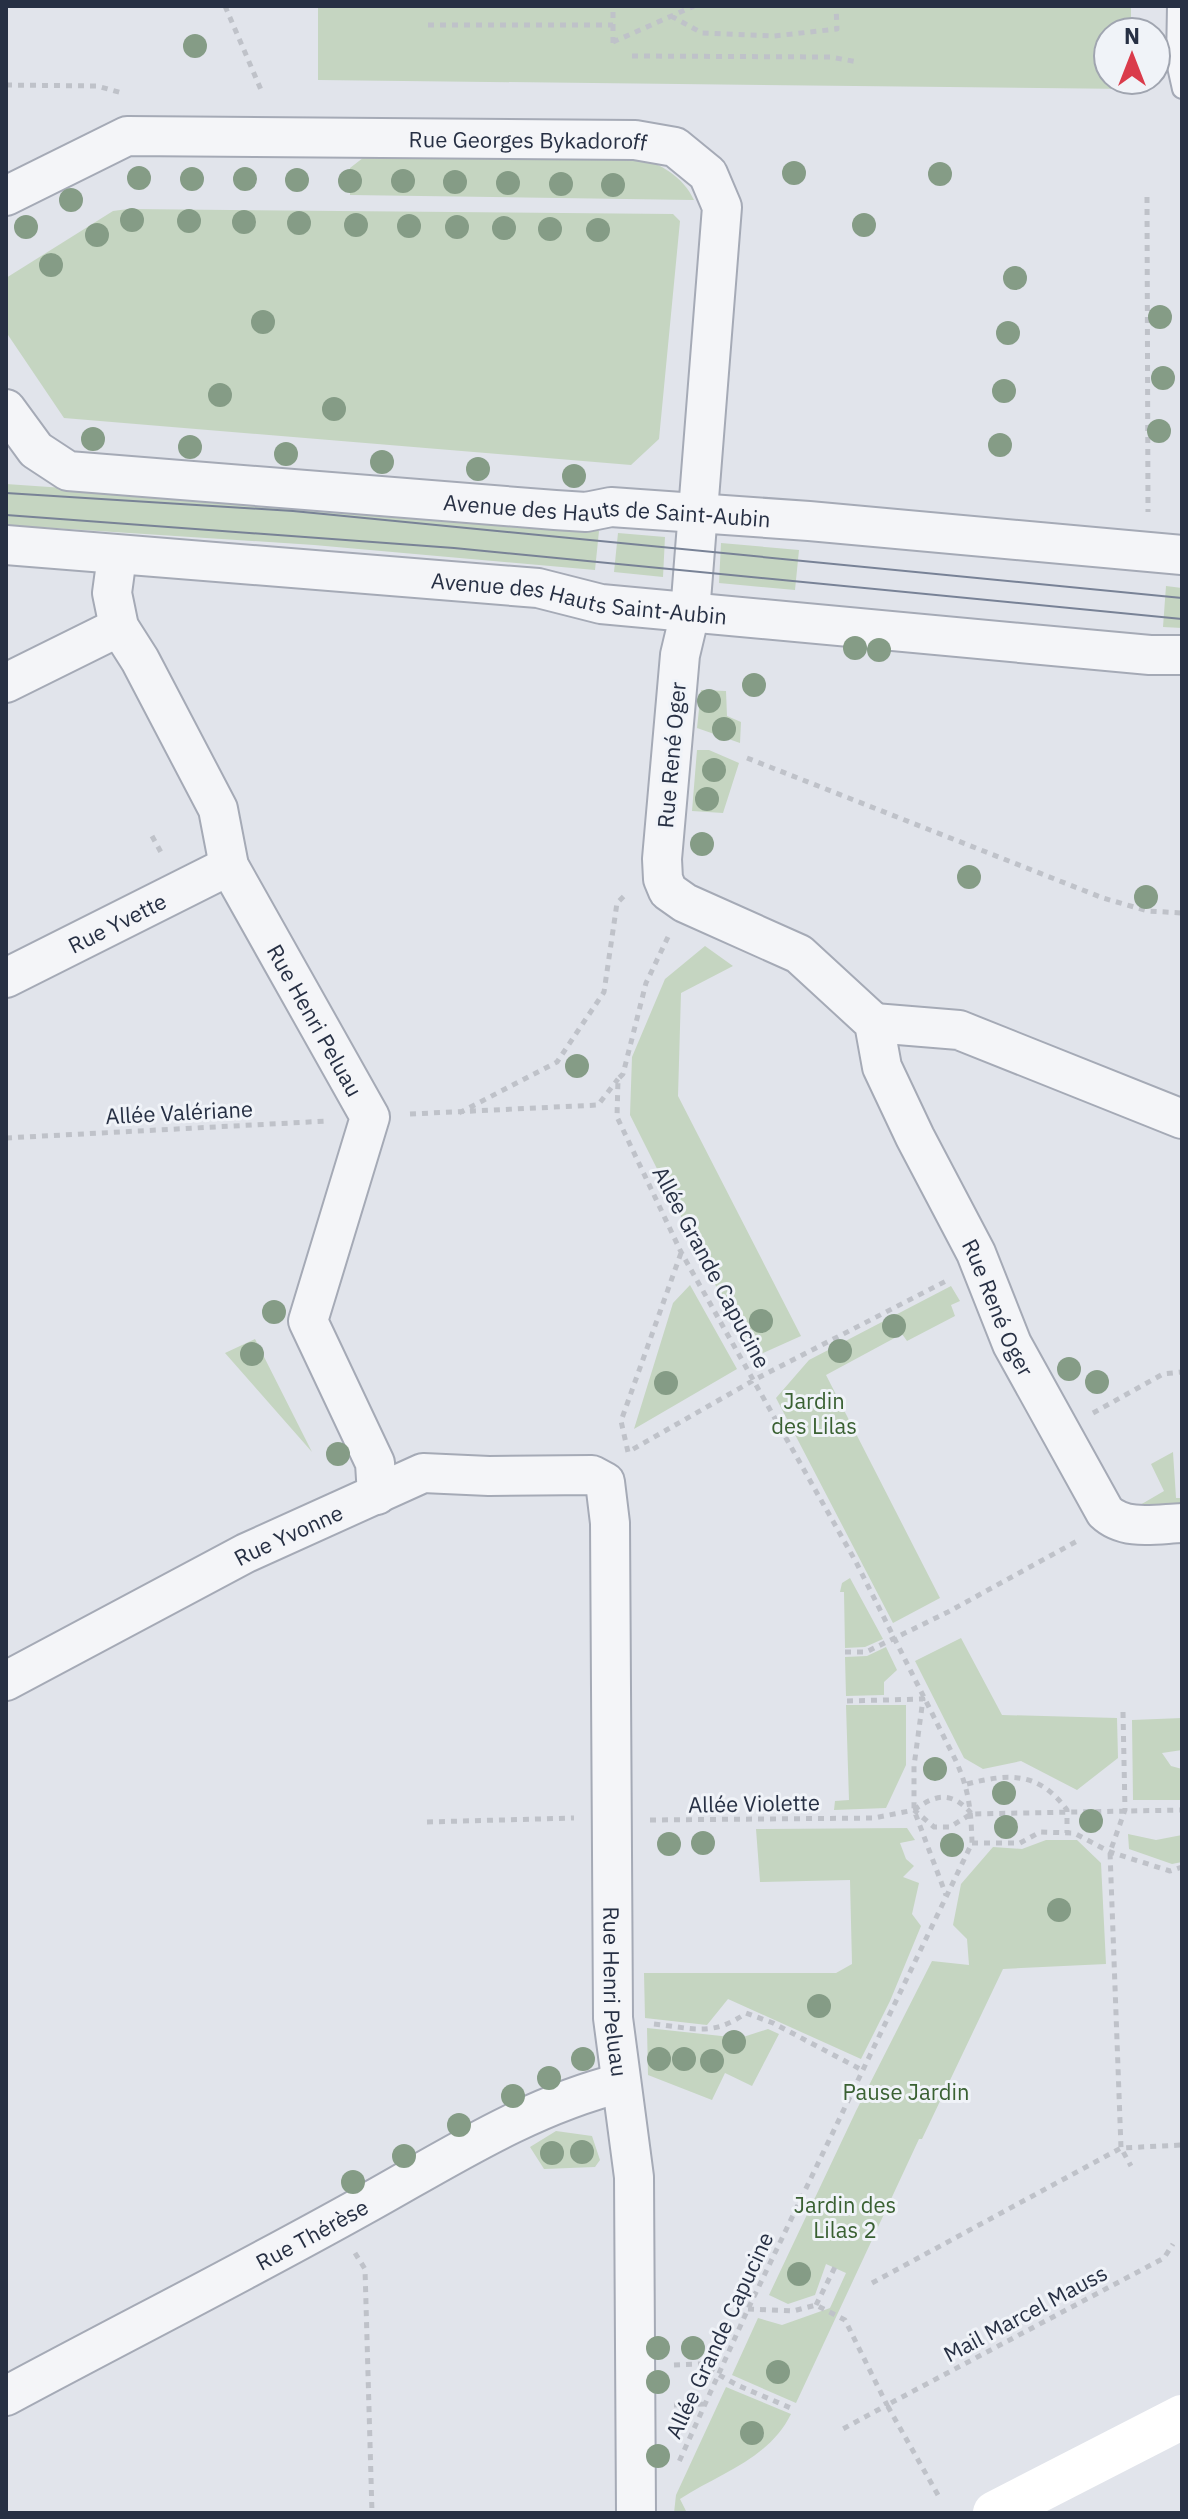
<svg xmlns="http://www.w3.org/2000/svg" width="1188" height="2519" font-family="'IBM Plex Sans',sans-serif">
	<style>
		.green { fill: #c5d5c1 }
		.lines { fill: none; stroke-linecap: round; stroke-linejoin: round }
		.service-casing { stroke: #a5aab6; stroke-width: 22 }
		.minor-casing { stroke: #a5aab6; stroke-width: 42 }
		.path { stroke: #bfc2c9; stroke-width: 5; stroke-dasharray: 6 6; stroke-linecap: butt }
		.service { stroke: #f4f5f8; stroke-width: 18 }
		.minor { stroke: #f4f5f8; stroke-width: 38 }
		.secondary { stroke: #fff; stroke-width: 44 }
		.tram { stroke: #788296; stroke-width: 2 }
		.tree { fill: #859c86 }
		.labels { text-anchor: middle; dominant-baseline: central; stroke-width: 6; stroke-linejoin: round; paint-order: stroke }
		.street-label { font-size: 22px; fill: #273044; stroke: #f0f3f8 }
		.park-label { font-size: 22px; fill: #3a6133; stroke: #f0f3f8 }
	</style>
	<rect width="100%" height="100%" fill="#e1e4eb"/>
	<path class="green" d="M318,6H1131V32H1108V80H1131V89L318,80Z
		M368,154L636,156C660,164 683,176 694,200L350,195V168Z
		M128,209L673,214L680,221L659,439L631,465L64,418L6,332V278L113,211Z
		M6,484L325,506L599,531L595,570L314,545L6,525Z
		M618,533L665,537L663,577L614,572Z
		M721,543L799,550L795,590L719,583Z
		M1166,586L1182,588V628L1163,627Z
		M701,690L726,691L727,716L741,722L740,743L697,728Z
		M697,750H709L739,763L723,813L692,811Z
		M705,946L733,966L681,993L678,1096L801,1336L752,1358L630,1115L632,1057L665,979Z
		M690,1285L737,1369L634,1429L673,1303Z
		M951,1286L960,1301L951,1305L955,1316L907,1341L902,1334L826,1375L940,1598L893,1623L776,1398L809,1360Z
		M255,1339L312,1452L225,1353Z
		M1173,1452L1176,1498H1182V1504L1140,1505L1164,1491L1151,1464Z
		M850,1578L883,1639L865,1647L845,1648L844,1592H840L842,1583Z
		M961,1638L1002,1715L1117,1718L1118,1758L1077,1790L1021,1761L983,1769L964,1758L915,1661Z
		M886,1647L897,1670L884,1682V1695L846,1696L845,1657L867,1656Z
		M846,1705H906V1765L886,1808L834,1810L835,1801L849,1800Z
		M1182,1718V1750L1162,1753L1171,1766L1182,1769V1800H1133L1132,1720Z
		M907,1828L915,1840L900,1843L906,1859L914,1866L903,1877L919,1883L912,1914L921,1926L890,2001L861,2059L728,1999L707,2025L645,2018L644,1973H836L852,1964L850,1880L760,1882L756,1829Z
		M1128,1834L1156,1840L1182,1835V1862L1172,1864L1129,1849Z
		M1046,1840H1077L1101,1863L1106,1964L1003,1969L922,2139H919L796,2403L732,2375L758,2318L782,2325L830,2308L846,2273L826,2264L815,2295L788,2304L769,2295L856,2111L932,1961L969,1965L967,1939L953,1925L961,1884L993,1847L1022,1849Z
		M647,2028L740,2038L768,2029L779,2034L752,2086L725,2073L712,2100L648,2075Z
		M556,2131L592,2136L600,2160L595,2167L544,2169L530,2147Z
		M726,2387L791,2414C769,2459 720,2473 680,2499L687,2513H674L676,2495Z"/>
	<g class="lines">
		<g class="service-casing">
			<path id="service" d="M1177,6L1176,62L1182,89"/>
		</g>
		<g class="minor-casing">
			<g id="minor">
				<path id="s1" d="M6,196L127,136L635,140L675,147L708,174L722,207L690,613L680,655L662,859L663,879L668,891L685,903L799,954L874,1023L882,1067L915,1137L976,1253L1012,1344L1105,1512C1125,1531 1156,1524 1182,1523"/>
				<path id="s2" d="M6,409L36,450L68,471L555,510L586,512L611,507L809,521L1182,555"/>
				<path id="s3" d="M6,545L538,588L601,604L1150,655H1182"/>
				<path id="s4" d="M117,556L112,593L119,627L140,660L218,809L229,866L370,1117L308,1321L375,1463L377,1495"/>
				<path d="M6,683L119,627"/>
				<path id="s5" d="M6,978L229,866"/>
				<path d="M874,1023L959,1030L1182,1119"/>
				<path id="s6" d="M6,1681L246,1553L423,1473L489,1476L592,1475L605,1482L610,1523L613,2018L634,2177L636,2513"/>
				<path id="s7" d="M6,2396C125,2332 246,2271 364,2205C447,2159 528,2106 621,2083"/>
			</g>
		</g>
		<path class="path" d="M225,6L262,92
			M671,16L702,33L774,36L837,29L836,6
			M428,25H613V6
			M613,25V47
			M613,42L694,6
			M632,56L830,57L858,62
			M6,85L97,86L122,93
			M1147,197L1148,512
			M747,758L1103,898L1148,911L1182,913
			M152,836L163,856
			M668,937L646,983L623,1074L618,1079L617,1117L681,1252L856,1562L955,1759C969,1789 971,1810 972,1843L748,2309L678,2464
			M459,1113L557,1062L604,992L617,903L627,893
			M410,1114L598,1105L618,1079
			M6,1138L328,1121
			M681,1253L621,1421L628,1452L754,1380L946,1281
			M1093,1413L1163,1374L1182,1372
			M845,1652H866L948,1612L1079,1540
			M847,1701L923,1699L914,1766V1810L946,1895
			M1123,1712L1125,1810L1110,1852L1121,2148L1182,2145
			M967,1784C1010,1773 1039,1772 1067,1810V1833
			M914,1810C937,1793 952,1792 971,1813
			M650,1820L874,1818L914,1810L934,1827H950L971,1814L1182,1810
			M427,1822L574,1818
			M972,1843H1020L1040,1832L1074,1833L1110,1852L1170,1871L1182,1867
			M654,2024C692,2028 713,2037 746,2013L773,2023L862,2070
			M355,2253L365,2269L372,2513
			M872,2283L1121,2148L1131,2166
			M816,2305L835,2267
			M748,2309L793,2311L816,2305L845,2320L887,2405L839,2431
			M674,2365L700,2364L737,2385L793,2409
			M674,2405L705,2404
			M938,2495L887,2405L1164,2258L1173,2244"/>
		<use href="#service" class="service"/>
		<use href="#minor" class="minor"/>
		<path class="secondary" d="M995,2513L1182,2417"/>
		<path class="tram" d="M6,493L293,511L1182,598
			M6,515L454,548L1182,619"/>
	</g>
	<g class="tree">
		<circle cx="195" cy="46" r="12"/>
		<circle cx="794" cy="173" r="12"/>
		<circle cx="940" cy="174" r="12"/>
		<circle cx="139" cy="178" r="12"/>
		<circle cx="192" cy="179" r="12"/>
		<circle cx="245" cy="179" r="12"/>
		<circle cx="297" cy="180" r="12"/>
		<circle cx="350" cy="181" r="12"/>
		<circle cx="403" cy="181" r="12"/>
		<circle cx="455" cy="182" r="12"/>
		<circle cx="508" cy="183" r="12"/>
		<circle cx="561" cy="184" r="12"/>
		<circle cx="613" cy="185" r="12"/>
		<circle cx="71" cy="200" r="12"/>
		<circle cx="132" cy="220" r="12"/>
		<circle cx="189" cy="221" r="12"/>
		<circle cx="244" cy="222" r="12"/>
		<circle cx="299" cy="223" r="12"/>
		<circle cx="356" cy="225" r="12"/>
		<circle cx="864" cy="225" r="12"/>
		<circle cx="409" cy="226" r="12"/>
		<circle cx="26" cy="227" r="12"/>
		<circle cx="457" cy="227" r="12"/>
		<circle cx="504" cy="228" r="12"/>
		<circle cx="550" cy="229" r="12"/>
		<circle cx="598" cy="230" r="12"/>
		<circle cx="97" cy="235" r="12"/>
		<circle cx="51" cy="265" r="12"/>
		<circle cx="1015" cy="278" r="12"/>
		<circle cx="1160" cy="317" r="12"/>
		<circle cx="263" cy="322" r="12"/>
		<circle cx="1008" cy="333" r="12"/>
		<circle cx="1163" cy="378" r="12"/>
		<circle cx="1004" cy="391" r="12"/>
		<circle cx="220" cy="395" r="12"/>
		<circle cx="334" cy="409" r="12"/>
		<circle cx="1159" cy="431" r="12"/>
		<circle cx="93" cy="439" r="12"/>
		<circle cx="1000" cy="445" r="12"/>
		<circle cx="190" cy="447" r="12"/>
		<circle cx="286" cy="454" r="12"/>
		<circle cx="382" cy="462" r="12"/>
		<circle cx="478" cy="469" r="12"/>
		<circle cx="574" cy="476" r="12"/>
		<circle cx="855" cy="648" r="12"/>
		<circle cx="879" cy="650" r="12"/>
		<circle cx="754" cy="685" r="12"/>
		<circle cx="709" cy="701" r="12"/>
		<circle cx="724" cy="729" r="12"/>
		<circle cx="714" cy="770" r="12"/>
		<circle cx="707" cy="799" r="12"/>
		<circle cx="702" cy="844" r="12"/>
		<circle cx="969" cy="877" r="12"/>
		<circle cx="1146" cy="897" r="12"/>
		<circle cx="577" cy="1066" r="12"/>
		<circle cx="274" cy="1312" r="12"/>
		<circle cx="761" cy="1321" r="12"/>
		<circle cx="894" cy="1326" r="12"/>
		<circle cx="840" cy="1351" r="12"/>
		<circle cx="252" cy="1354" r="12"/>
		<circle cx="1069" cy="1369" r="12"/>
		<circle cx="1097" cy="1382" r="12"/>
		<circle cx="666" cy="1383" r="12"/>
		<circle cx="338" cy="1454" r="12"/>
		<circle cx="935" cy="1769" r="12"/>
		<circle cx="1004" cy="1793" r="12"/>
		<circle cx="1091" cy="1821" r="12"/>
		<circle cx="1006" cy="1827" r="12"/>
		<circle cx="703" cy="1843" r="12"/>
		<circle cx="669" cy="1844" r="12"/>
		<circle cx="952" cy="1845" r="12"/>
		<circle cx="1059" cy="1910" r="12"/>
		<circle cx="819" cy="2006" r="12"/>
		<circle cx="734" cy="2042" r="12"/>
		<circle cx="583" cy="2059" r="12"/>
		<circle cx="659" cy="2059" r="12"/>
		<circle cx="684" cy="2059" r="12"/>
		<circle cx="712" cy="2061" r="12"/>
		<circle cx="549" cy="2078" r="12"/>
		<circle cx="513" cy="2096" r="12"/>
		<circle cx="459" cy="2125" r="12"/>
		<circle cx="582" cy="2152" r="12"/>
		<circle cx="552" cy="2153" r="12"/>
		<circle cx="404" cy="2156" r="12"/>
		<circle cx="353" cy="2182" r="12"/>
		<circle cx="799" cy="2274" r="12"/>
		<circle cx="658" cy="2348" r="12"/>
		<circle cx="693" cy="2348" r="12"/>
		<circle cx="778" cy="2372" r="12"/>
		<circle cx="658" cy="2382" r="12"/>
		<circle cx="752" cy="2433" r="12"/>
		<circle cx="658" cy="2456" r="12"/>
	</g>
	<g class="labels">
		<g class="street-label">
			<text stroke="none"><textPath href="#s1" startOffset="536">Rue Georges Bykadoroff</textPath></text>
			<text stroke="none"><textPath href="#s2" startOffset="630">Avenue des Hauts de Saint-Aubin</textPath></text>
			<text stroke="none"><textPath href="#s3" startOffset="576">Avenue des Hauts Saint-Aubin</textPath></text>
			<text transform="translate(671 755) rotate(-85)">Rue René Oger</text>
			<text stroke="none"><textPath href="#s5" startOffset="124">Rue Yvette</textPath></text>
			<text stroke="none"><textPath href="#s4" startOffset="514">Rue Henri Peluau</textPath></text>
			<text transform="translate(179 1112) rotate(-3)">Allée Valériane</text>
			<text transform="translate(712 1267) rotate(62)">Allée Grande Capucine</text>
			<text stroke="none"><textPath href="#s1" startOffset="2010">Rue René Oger</textPath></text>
			<text stroke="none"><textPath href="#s6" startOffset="318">Rue Yvonne</textPath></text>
			<text transform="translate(754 1803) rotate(-1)">Allée Violette</text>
			<text stroke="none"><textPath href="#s6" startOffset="1160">Rue Henri Peluau</textPath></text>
			<text stroke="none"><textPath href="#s7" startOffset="346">Rue Thérèse</textPath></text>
			<text transform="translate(1025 2313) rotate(-28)">Mail Marcel Mauss</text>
			<text transform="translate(719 2335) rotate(-65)">Allée Grande Capucine</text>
		</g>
		<g class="park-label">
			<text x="814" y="1400">Jardin<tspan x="814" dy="25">des Lilas</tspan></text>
			<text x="906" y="2091">Pause Jardin</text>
			<text x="845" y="2204">Jardin des<tspan x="845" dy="25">Lilas 2</tspan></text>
		</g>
	</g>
	<rect width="1188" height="2519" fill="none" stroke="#273044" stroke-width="16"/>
	<g transform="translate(1132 56)"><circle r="38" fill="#f0f3f8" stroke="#a0a5b0" stroke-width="2"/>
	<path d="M0-6L14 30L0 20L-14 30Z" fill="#da3b4b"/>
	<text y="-12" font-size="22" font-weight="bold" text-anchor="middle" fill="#273044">N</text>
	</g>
</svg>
